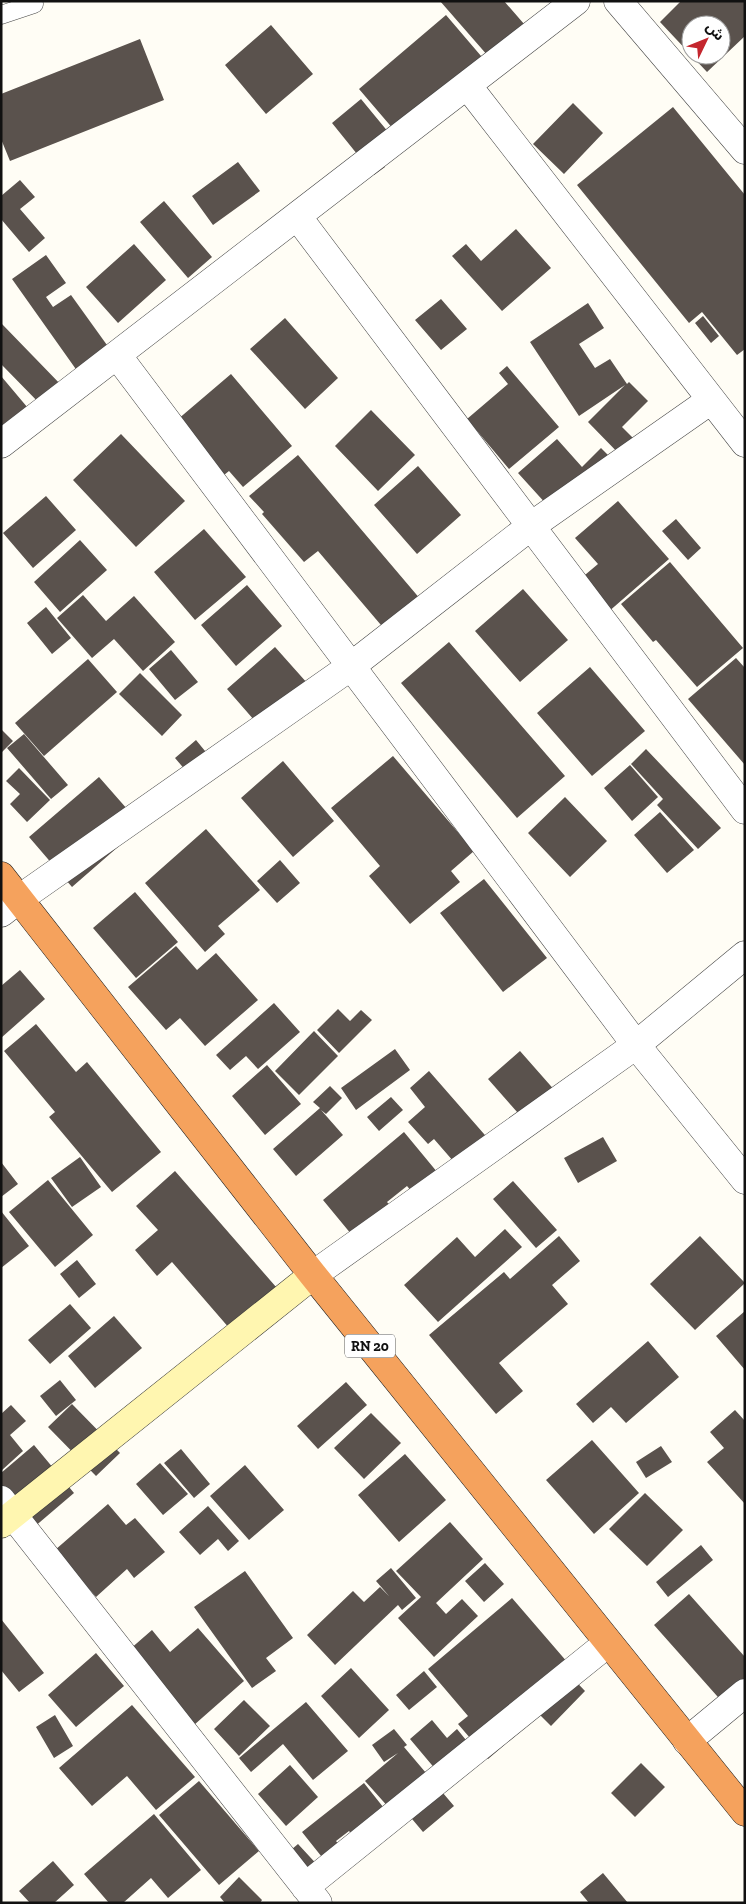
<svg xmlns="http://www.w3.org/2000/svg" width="746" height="1904" font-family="'Zilla Slab','Noto Sans Arabic',serif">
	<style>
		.building { fill: #5a524d }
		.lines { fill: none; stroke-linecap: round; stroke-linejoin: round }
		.lane-casing { stroke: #444; stroke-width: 19 }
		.street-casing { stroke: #444; stroke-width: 29 }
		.secondary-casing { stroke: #333; stroke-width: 29 }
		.highway-casing { stroke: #222; stroke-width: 29 }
		.lane { stroke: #fff; stroke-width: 18 }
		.street { stroke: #fff; stroke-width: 28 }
		.secondary { stroke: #fff6b0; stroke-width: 28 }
		.highway { stroke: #f5a25d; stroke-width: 28 }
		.labels { text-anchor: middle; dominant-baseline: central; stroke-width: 5; stroke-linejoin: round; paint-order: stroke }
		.shield { fill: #fff; stroke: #585858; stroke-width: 1 }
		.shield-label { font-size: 14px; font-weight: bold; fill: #111 }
	</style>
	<rect width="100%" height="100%" fill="#fffdf5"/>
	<path class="building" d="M440,1H504L531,32L495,64Z
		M681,1H745V36L707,72L691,55H721V25H691V55L660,22Z
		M446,15L493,70L406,144L359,89Z
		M271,25L313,74L266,114L225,65Z
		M140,39L164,100L10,161L1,139V94Z
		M361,99L389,133L370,148L385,167L374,175L332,123Z
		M573,103L603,133L564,174L533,144Z
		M673,107L745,195V349L737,355L702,312L689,323L577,185Z
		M238,162L260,191L213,225L192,196Z
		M20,180L35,197L20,209L45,238L29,252L1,219V196Z
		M164,201L212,257L188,278L140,222Z
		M516,229L551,268L502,311L452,256L466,244L481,261Z
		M134,244L166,280L118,323L86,287Z
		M46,255L66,283L46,297L53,307L71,295L117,359L85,382L12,279Z
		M441,299L467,329L441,350L415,320Z
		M588,303L604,328L579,344L595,368L610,359L627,384L629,382L648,401L622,427L641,446L626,461L588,422L625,385L579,416L530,342Z
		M703,316L719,336L711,343L695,323Z
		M285,318L338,378L305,409L250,349Z
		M1,323L65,389L45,409L1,364Z
		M507,366L559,427L509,469L467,419L508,384L499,373Z
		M231,374L292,446L243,487L229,471L224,475L177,420Z
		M1,376L33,414L1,442Z
		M371,410L415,455L378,491L335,446Z
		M121,434L185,501L136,547L73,480Z
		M557,439L582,467L601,448L616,463L558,517L518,473Z
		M298,455L427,607L392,638L318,551L304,562L262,514L264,512L249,496Z
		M418,466L461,515L417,554L374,505Z
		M46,496L76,530L33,568L3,533Z
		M618,501L669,559L607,613L579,580L598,564L575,538Z
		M676,519L701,548L688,560L662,531Z
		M204,529L246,577L195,620L154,572Z
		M80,540L107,570L60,612L34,582Z
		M670,562L743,648L697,687L656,640L653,642L621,604Z
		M247,585L282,626L236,666L201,625Z
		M523,589L568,640L520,682L475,631Z
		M83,595L106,621L134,596L175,642L143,671L114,639L92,658L57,618Z
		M46,607L71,638L52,654L27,623Z
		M449,642L565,776L517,818L401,683Z
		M275,647L316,693L268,736L227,689Z
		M171,650L198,682L175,700L149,669Z
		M736,658L745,668V765L688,699Z
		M88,659L117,692L44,756L15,723Z
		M590,667L645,731L592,776L537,713Z
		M140,673L182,715L162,736L119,694Z
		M1,729L13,741L1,753Z
		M24,734L68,785L51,799L7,748Z
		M196,740L219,768L198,785L175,758Z
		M646,749L721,828L698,849L657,805L663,799L631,764Z
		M393,756L474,851L451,871L460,882L410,924L369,876L380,866L331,808Z
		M283,761L334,821L293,857L241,798Z
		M630,765L658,797L632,821L604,788Z
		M19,768L50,800L27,822L10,804L20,794L6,781Z
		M99,777L142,826L72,887L29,837Z
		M565,797L607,841L570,877L528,833Z
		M660,812L694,850L667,873L634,835Z
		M206,829L260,890L218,926L225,934L205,952L145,883Z
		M280,860L300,883L277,903L257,881Z
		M484,879L547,958L503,992L440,913Z
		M135,892L178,942L136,978L93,928Z
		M176,946L197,970L216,953L258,1000L205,1046L180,1018L166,1030L128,987Z
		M20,970L45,999L1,1038V986Z
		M274,1003L300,1032L258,1069L246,1056L230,1070L216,1055Z
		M338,1009L350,1021L361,1010L372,1020L339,1053L317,1030Z
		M36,1024L76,1072L87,1062L161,1152L112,1192L49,1117L55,1112L4,1051Z
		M314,1031L338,1056L299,1095L275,1071Z
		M395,1049L410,1070L356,1110L341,1088Z
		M520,1051L557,1093L525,1121L488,1079Z
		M267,1065L301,1104L265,1135L232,1096Z
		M429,1071L498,1150L467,1177L434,1139L428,1144L408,1122L425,1107L410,1088Z
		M330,1086L342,1098L326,1114L321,1110L343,1135L296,1176L273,1149L320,1108L313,1102Z
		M391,1097L403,1110L379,1131L367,1117Z
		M404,1132L452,1190L428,1211L407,1186L387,1202L398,1215L361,1246L323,1200Z
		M603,1137L617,1161L578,1183L564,1158Z
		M80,1157L101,1187L72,1207L51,1178Z
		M1,1162L18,1184L1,1197Z
		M175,1171L290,1303L243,1344L172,1262L157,1276L135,1250L158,1230L136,1206Z
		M48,1180L93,1235L55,1267L9,1212Z
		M513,1181L557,1230L536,1248L493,1199Z
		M1,1211L29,1246L1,1268Z
		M505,1229L522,1247L438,1322L404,1285L457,1237L475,1257Z
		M559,1236L580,1261L552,1285L568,1304L499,1363L523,1391L496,1414L429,1335L504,1272L510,1279Z
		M700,1236L745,1283L695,1330L650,1284Z
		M77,1260L96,1284L79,1298L60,1274Z
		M70,1304L91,1328L50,1364L28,1340Z
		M745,1311V1370L716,1336Z
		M114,1316L142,1348L95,1388L68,1356Z
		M648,1341L679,1377L626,1423L611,1407L593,1423L576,1404Z
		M60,1380L76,1400L56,1416L40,1396Z
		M346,1382L367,1405L318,1449L297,1426Z
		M72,1404L120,1453L96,1476L48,1427Z
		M11,1405L26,1421L10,1435L23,1451L1,1471V1414Z
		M735,1410L745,1421V1504L707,1462L724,1448L710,1432Z
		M371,1413L401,1443L364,1479L334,1448Z
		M592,1440L639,1493L594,1534L546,1480Z
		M34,1445L74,1493L33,1528L1,1490V1473Z
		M661,1446L672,1462L646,1478L636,1462Z
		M181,1449L210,1484L194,1498L164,1463Z
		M405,1454L446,1500L399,1542L358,1495Z
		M160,1463L188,1494L163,1515L136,1484Z
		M245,1465L284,1510L249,1540L210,1496Z
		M645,1493L683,1530L647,1566L609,1529Z
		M108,1504L126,1525L135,1518L165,1552L134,1578L127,1569L96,1597L55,1550Z
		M208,1506L239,1541L228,1551L218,1539L200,1555L179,1532Z
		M450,1522L483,1559L436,1603L446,1614L462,1599L478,1616L434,1657L398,1618L421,1597L396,1571Z
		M701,1545L713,1560L668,1597L656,1582Z
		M485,1563L504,1584L484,1602L465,1581Z
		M391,1568L416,1598L402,1610L398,1605L335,1665L307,1635L353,1591L364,1602L380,1587L389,1596L376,1581Z
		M245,1571L293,1638L266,1658L276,1671L252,1688L194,1607Z
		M689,1594L745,1657V1687L725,1705L654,1625Z
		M512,1598L568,1663L534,1720L488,1759L458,1724L468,1716L428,1669Z
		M1,1619L44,1673L19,1692L1,1670Z
		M198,1628L244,1681L194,1725L129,1650L152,1630L170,1652Z
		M96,1653L124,1686L76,1727L48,1695Z
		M351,1668L389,1710L359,1738L321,1696Z
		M563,1668L585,1691L551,1726L528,1703Z
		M424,1671L437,1687L409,1710L396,1695Z
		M244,1700L270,1726L239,1756L214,1729Z
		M306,1702L348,1751L313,1780L283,1744L251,1772L239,1758Z
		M132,1705L195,1777L156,1810L127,1776L92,1806L59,1768Z
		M55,1715L73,1746L54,1758L36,1727Z
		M432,1720L447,1738L457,1729L479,1756L447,1783L410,1739Z
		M394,1729L407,1745L404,1747L454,1806L423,1832L407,1813L399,1819L365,1781L398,1753L384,1762L372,1745Z
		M641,1763L665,1787L635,1817L611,1793Z
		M290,1765L318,1797L286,1826L258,1794Z
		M199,1781L259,1851L219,1885L159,1815Z
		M364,1783L395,1822L363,1848L349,1831L336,1841L349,1858L333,1871L302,1832Z
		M154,1814L201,1870L168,1898L151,1878L123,1903H109L84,1874Z
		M298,1844L322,1870L309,1881L285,1855Z
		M53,1861L74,1885L54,1903H30L19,1891Z
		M603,1873L628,1903H589L580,1892Z
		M239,1877L262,1900L260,1903H225L220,1897Z"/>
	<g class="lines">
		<g class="lane-casing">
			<path id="lane" d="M1,15L34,4"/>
		</g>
		<g class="street-casing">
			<path id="street" d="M618,1L745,150
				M467,85L745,443
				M297,216L745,810
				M117,355L636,1045L745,1180
				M1,444L576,1
				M1,913L19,899L350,667L531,526L711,400
				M313,1275L636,1045L745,955
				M1,1500L318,1903
				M687,1741L745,1693
				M305,1887L608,1643"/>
		</g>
		<g class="secondary-casing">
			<path id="secondary" d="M1,1524L313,1275"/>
		</g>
		<g class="highway-casing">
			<path id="highway" d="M1,876L313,1275L745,1812"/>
		</g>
		<use href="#lane" class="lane"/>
		<use href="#street" class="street"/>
		<use href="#secondary" class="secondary"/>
		<use href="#highway" class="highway"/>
	</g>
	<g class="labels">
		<rect class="shield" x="345" y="1334.5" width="50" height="23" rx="4"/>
		<g class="shield-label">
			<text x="370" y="1346">RN 20</text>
		</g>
	</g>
	<rect width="746" height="1904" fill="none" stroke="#111111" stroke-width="5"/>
	<g transform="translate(706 40) rotate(47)"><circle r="24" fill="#ffffff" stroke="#a0a0a0"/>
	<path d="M0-4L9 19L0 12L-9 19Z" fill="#c4262e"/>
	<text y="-8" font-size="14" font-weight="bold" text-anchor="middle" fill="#111111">ش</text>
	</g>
</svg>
